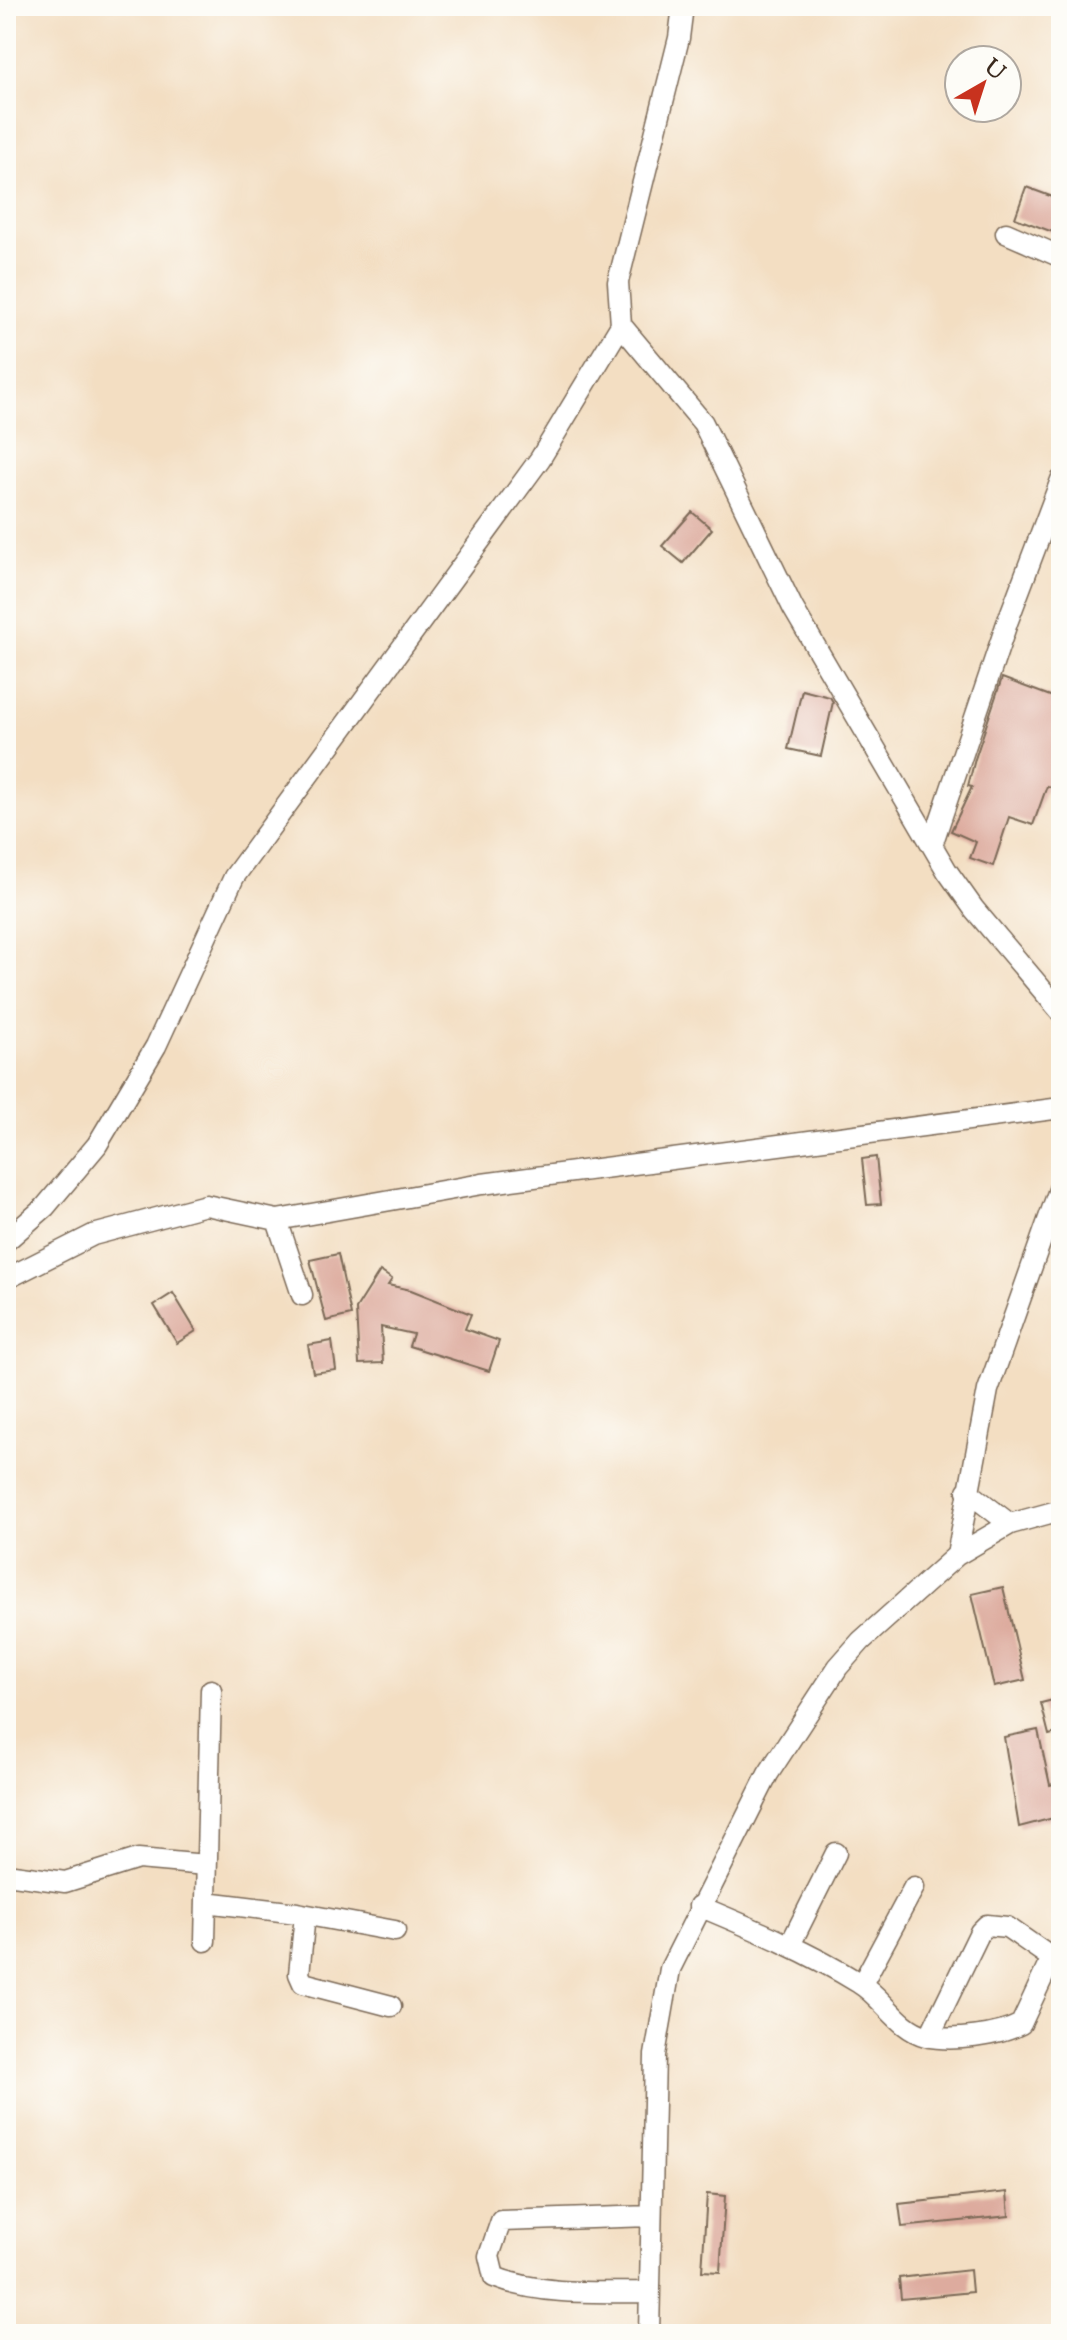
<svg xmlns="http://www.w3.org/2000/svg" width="1067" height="2340" font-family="'Sorts Mill Goudy',serif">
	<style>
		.building { fill: #ddab9e }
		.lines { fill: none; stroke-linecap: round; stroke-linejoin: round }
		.minor-casing { stroke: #7b6957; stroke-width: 23 }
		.minor { stroke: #fff; stroke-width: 20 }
	</style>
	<rect width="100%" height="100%" fill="#fdfcf7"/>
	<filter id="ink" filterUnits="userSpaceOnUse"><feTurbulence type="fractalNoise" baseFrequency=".0125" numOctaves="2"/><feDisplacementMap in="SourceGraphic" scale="16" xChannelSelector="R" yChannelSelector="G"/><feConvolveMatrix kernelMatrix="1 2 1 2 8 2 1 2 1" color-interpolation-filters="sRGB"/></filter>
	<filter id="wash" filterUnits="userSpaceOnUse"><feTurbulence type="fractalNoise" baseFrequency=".006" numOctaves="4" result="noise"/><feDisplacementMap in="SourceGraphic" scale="32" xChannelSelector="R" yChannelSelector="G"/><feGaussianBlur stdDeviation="1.8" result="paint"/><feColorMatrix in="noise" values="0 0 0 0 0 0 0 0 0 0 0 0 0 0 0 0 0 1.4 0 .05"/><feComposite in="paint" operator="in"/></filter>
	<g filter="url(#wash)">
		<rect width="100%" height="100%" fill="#f3dec2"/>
		<g id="blocks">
			<path class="building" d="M1026,187L1061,200V235L1015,218Z
				M692,512L712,529L683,563L662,546Z
				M1002,678L1061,700V759L1051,787L1047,786L1033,825L1009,817L993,866L970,858L976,842L951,831L972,787L968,786L975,759Z
				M802,690L830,697L833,702L821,756L788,749Z
				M876,1157L881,1204L867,1205L862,1159Z
				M338,1254L351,1315L326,1321L310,1260Z
				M380,1271L392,1279L388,1285L411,1290L471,1314L465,1329L499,1341L489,1371L409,1346L413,1334L381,1327L383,1363L359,1364L356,1309Z
				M173,1293L196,1331L177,1343L154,1305Z
				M332,1341L336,1370L313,1373L308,1345Z
				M1003,1587L1025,1680L994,1687L972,1594Z
				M1061,1698V1732L1049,1735L1041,1703Z
				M1038,1730L1050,1785L1061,1782V1816L1019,1827L1004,1737Z
				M1007,2192L1009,2216L902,2227L899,2204Z
				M707,2194L725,2196L720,2272L702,2271Z
				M970,2270L972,2292L901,2299L899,2278Z"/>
		</g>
	</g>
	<g filter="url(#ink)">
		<use href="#blocks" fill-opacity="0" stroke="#7b6957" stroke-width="2"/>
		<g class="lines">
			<g class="minor-casing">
				<path id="minor" d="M683,6L679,38L618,282L621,325L703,423L793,608L947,871L974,909L1061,1012
					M1006,233L1061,257
					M932,845L1007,623L1061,480
					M277,1220L302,1295
					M6,1241L45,1207L97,1145L156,1046L234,877L540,459L621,325
					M6,1279L93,1235L206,1205L277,1220L482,1184L1061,1108
					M967,1491L1010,1524
					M957,1555L1010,1524L1061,1510
					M6,1874L65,1882L138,1859L206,1865
					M206,1902L297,1913L395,1931
					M699,1906C754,1929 809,1952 859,1983C883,1997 898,2029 926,2036C951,2042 999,2036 1021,2024L1047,1968L1061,1952
					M305,1915L299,1974L303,1983L391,2006
					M205,1941L211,1690
					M790,1945L836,1853
					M862,1984L914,1887
					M929,2037L980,1932L987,1925L1007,1927L1053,1959
					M650,2292C599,2292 542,2296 494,2277L489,2256L501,2221L651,2216
					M649,2334L655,2055L670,1969L768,1774L838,1667L861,1641L957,1555L988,1390L1061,1184"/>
			</g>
			<use href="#minor" class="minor"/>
		</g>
	</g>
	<rect width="1067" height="2340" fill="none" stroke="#fdfcf7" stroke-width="32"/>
	<g transform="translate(983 84) rotate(39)"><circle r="38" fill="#fdfcf7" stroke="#afa8a0" stroke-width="2"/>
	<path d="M0-6L14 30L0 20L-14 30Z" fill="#c8321e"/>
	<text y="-12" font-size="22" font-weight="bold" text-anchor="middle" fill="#3b2a1e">U</text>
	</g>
</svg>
